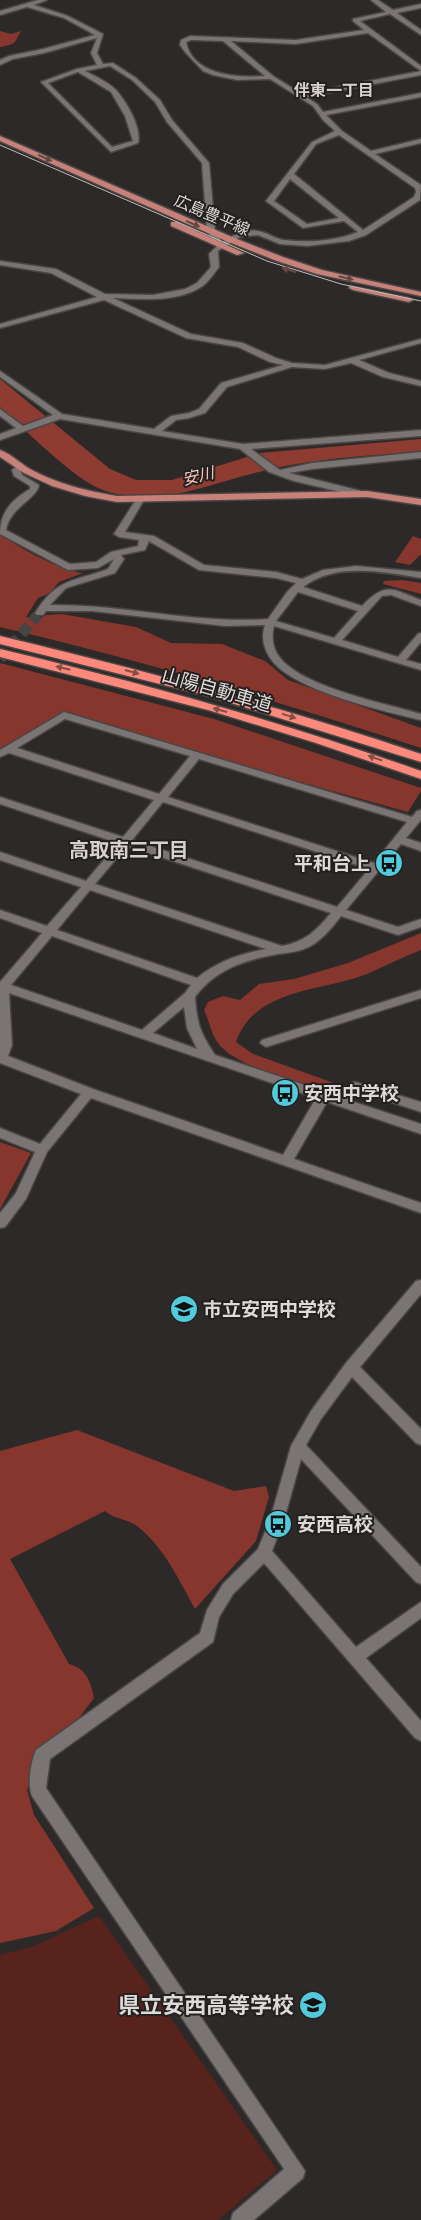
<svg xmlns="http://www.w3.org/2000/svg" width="421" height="2220" font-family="'Space Grotesk','Noto Sans JP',sans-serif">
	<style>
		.green { fill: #59231d }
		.forest { fill: #87362d }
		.water { fill: #8e3b32 }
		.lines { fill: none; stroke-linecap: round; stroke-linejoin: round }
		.street-tunnel { stroke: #484444; stroke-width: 11; stroke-dasharray: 11 5.5; stroke-linecap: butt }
		.street-casing { stroke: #4a4645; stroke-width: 3 }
		.primary-casing { stroke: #4a4645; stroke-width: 3 }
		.highway-casing { stroke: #4a4645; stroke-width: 3 }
		.street { fill: #7a7574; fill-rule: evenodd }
		.primary { fill: #c88178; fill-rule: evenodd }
		.highway { fill: #fc897b; fill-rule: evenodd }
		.tram { stroke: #c0bcbc; stroke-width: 1 }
		.oneway { fill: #664743 }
		.oneway2 { fill: #854f48 }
		.labels { text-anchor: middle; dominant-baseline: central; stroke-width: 4; stroke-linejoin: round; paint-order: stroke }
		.far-neighbourhood-label { font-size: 16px; font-weight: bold; fill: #d6d0cf; stroke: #24201f }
		.far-street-label { font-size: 16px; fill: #dddada; stroke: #24201f }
		.far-water-label { font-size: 16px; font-style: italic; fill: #fac8c1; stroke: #24201f }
		.street-label { font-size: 19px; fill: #dddada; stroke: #24201f }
		.poi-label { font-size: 19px; font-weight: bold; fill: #dddada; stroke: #24201f; text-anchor: start }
		.neighbourhood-label { font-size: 20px; font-weight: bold; fill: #d6d0cf; stroke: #24201f }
		.near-poi-label { font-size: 22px; font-weight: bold; fill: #dddada; stroke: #24201f; text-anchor: end }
	</style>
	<rect width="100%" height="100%" fill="#2e2929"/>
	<path class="green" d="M99,1916L277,2170L218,2220H0V1955L34,1946Z"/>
	<path class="forest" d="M0,31L11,34L21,31C14,44 16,44 0,47Z
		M0,533C15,547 63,571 83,573L59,582L50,593L38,598L26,617L41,618L46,615L62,614L136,627L171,643L222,644L265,661L288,680L421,728V748C282,703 142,660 0,627Z
		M413,536L421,539V554L410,565L395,562Z
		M402,580L421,583V594L383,584L384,581Z
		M0,663L214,719L421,788V791L408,812L199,754L67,713L0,749Z
		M421,933V950C405,956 391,963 376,970C330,993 256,984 236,1042L253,1054L342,1086L338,1095C307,1085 236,1068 218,1043C211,1034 209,1020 204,1010L208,1002L223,996L240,1000L259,984L294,979L348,963Z
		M0,1142L31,1153L0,1209Z
		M77,1430L234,1491L266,1486L269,1497L256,1541L195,1609C179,1580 164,1547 137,1526C128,1519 116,1520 105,1511L10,1559L69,1664C87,1669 90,1681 94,1698L79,1718L45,1743L27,1790L34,1815L94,1908L56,1931L0,1943V1451Z"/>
	<path class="water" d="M0,379L110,469L136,480H172L260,453L421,439V451C385,455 347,456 311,462C294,464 276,467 259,472C208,484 156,509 103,490C73,479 26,430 0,407Z"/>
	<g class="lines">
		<path class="street-tunnel" d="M0,659L38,615"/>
		<g class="street-casing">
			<path id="street" d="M38,0H47L34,5L68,16L103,34L97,53L103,64L113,63L136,78L160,100L172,120L209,163L215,231L222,242C233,235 248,227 262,232C270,234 276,239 284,240C309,243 335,241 358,232L344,221L303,228L266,201L312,142L335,131L323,120L313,106L270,79L237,80L213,75L203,71L185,52L180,45L181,40L190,36L296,40L364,30L353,21V19L386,12L371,0H378L393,10L421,4V8L397,13L421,30V35L390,14L360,21L421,66V71L368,33L296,44L231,41L273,76L302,94L421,71V75L306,97L317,104L323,112L421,93V97L326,115L342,131L371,151L421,139V143L375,154L421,185L420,200L366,235L349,241L307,246L280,244L258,235L240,237L218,251L219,267C214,273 208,283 201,287C176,303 141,299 113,298L191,334L243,343L276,358L292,363L325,365L421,339V343L359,360L389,373L421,381V386L383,377L351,363L325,369L292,367L227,387L205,413L189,418L176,420L162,431L243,444L421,430V436L251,449L280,470L312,463L421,452V458L312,469L289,473L365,492L366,494L362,497L294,481L269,472L240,449L60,419L0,440V434L16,428L0,416V409L23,426L53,415L0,377V371L62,414L154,429L171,416L189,413L199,409L221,383L283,365L270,362L238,347L186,338L104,300L0,328V324L97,297L51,273L0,265V261L56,269L105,294L153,295L185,289L197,283L211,267L209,254L217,246L207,231L202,163L167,122L155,102L132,80L110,66L85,71C95,76 108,82 116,90C126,101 142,128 138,143L111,152L41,82L77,69L97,65L91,53L97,38L44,53L13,59L0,65V60L9,56L43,49L95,35L64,18L27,7L0,15V11ZM191,40L223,41L265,76C239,78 193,76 186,42ZM78,72L111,92L125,116L133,141L112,147L48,83ZM339,135L415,188L416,192L414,197L363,230L294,174L316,144ZM290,179L339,218L307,224L274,201Z
				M17,466H23L24,468L21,471L22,475L39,485C37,499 10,507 6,530L70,564L96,562L111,552L138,546L139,540L119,537L114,534L137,498L140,497L144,500L125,532L154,536L204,565L276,572L302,579L323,570L356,566L421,572V578C383,572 336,562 303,587L362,606C386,581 392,589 421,600V606L391,595L382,596L342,640L398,657L418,634L421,633V642L406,660L421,664V670L274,626C271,638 273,650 281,659C306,688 384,703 421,714V720C383,711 301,692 275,664C265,653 260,639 265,625L225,626L92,611H46L43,615H37L35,613C57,578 72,582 108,569L114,559L98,568L68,570L0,534C0,513 11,500 30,489V486L14,476L12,470ZM149,541L199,570L276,578L296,583L287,592L268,619C194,624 123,604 50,605L66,588L115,573L124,559L121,555L145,550ZM298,592L358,611L334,638L276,621Z
				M64,712L412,817L417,811L421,810V820L406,838L421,843V851L401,844L346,910L398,927L421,919V927L398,935L341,916C331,929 320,943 304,949C296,952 286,953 278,954C245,960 216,969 195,997C197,1023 200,1033 215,1055L341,1097L351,1083L355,1082L421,1102V1112L358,1091L351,1101L421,1124V1134L327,1102L294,1159L421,1203V1213L91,1098L47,1152L26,1199L5,1227L0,1228V1213L16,1193L35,1152L0,1138V1128L40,1144L81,1094L0,1063V982L42,933L0,918V910L47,926L81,887L0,860V852L86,881L118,843L0,804V797L123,837L154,800L9,753L0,757V750ZM65,719L190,756L159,794L17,748ZM199,759L407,822L374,863L168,797ZM163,802L369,869L337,907L132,840ZM127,846L331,913C316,931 306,941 282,946L95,884ZM90,890L266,949C240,954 218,961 197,978L57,930ZM52,936L191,985L185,993L142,1030L11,985ZM9,993L316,1098L283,1155L93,1089L8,1056L12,1045ZM184,1007L187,1028L197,1049L153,1033Z
				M421,990V998L266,1047L260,1043L262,1040Z
				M421,1280V1294L360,1367L421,1429V1445L416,1443L352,1377L321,1419L306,1445L421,1567V1584L416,1582L301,1459L284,1520L272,1551L356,1647L421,1602V1618L366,1658L421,1721V1741L415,1738L264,1563L233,1594L219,1617L213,1642L50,1759L46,1788L305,2171L303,2178L254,2220H231L233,2213L284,2169L32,1796C27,1784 31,1761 36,1750L200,1633L207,1610L223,1584L258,1549L270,1520L291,1446L311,1411L346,1363L416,1281Z"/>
		</g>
		<g class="primary-casing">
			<path id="primary" d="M0,136L232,237L283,257L322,270L421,292V296L317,274L277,261L226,241L0,141Z
				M171,222H177L244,253L237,255L171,226Z
				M350,286L409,298L413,300L409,302L353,290L349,288Z
				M0,450C11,454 20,463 30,469C57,484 87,491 117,496L367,491L421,499V505L367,497L117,502L85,496L52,486L24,473L0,457Z"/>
		</g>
		<g class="highway-casing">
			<path id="highway" d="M0,636C142,670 283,707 421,754V762L208,696L0,644Z
				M0,649C142,683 283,722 421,771V779L313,742L208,710L0,657Z"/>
		</g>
		<use href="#street" class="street"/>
		<use href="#primary" class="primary"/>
		<use href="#highway" class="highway"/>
		<path class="tram" d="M0,145L267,261L341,284L421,301"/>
	</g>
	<defs><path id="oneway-solid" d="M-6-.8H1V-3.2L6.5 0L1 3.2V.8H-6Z" transform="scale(1.25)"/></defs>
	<g class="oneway">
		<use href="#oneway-solid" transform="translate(45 158) rotate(24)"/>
		<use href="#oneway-solid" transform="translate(193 224) rotate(24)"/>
		<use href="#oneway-solid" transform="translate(289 270) rotate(-163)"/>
		<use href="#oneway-solid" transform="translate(346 278) rotate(13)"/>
	</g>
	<g class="oneway2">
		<use href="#oneway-solid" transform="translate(63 668) rotate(-167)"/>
		<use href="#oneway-solid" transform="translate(132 672) rotate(15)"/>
		<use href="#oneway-solid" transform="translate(220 710) rotate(-165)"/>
		<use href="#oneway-solid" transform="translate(289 716) rotate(17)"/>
		<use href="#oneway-solid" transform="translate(375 758) rotate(-161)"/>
	</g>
	<defs>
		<g id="bus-disc" transform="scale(1.4375)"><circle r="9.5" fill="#53cadc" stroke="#24201f"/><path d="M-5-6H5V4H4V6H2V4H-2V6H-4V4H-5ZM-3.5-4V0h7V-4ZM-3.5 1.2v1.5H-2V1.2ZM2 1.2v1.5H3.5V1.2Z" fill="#111"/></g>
		<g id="school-disc" transform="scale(1.4375)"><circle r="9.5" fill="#53cadc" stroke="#24201f"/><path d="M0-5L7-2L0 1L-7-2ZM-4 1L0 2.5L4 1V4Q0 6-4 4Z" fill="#111"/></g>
	</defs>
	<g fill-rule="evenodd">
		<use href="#bus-disc" x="389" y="863"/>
		<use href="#bus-disc" x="285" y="1093"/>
		<use href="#school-disc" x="184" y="1309"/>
		<use href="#bus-disc" x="278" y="1524"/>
		<use href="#school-disc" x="313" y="2005"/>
	</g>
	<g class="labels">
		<g class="far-neighbourhood-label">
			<text x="334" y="90">伴東一丁目</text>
		</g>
		<g class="far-street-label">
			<text transform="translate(212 215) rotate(23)">広島豊平線</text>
		</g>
		<g class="far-water-label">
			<text transform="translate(198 476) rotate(-13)">安川</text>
		</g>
		<g class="street-label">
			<text transform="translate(217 690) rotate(16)">山陽自動車道</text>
		</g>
		<g class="poi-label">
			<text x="370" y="863" text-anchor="end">平和台上</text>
			<text x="304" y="1093">安西中学校</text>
			<text x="203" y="1309">市立安西中学校</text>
			<text x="297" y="1524">安西高校</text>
		</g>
		<g class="neighbourhood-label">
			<text x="129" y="850">高取南三丁目</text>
		</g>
		<g class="near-poi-label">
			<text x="294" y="2005">県立安西高等学校</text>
		</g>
	</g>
</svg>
